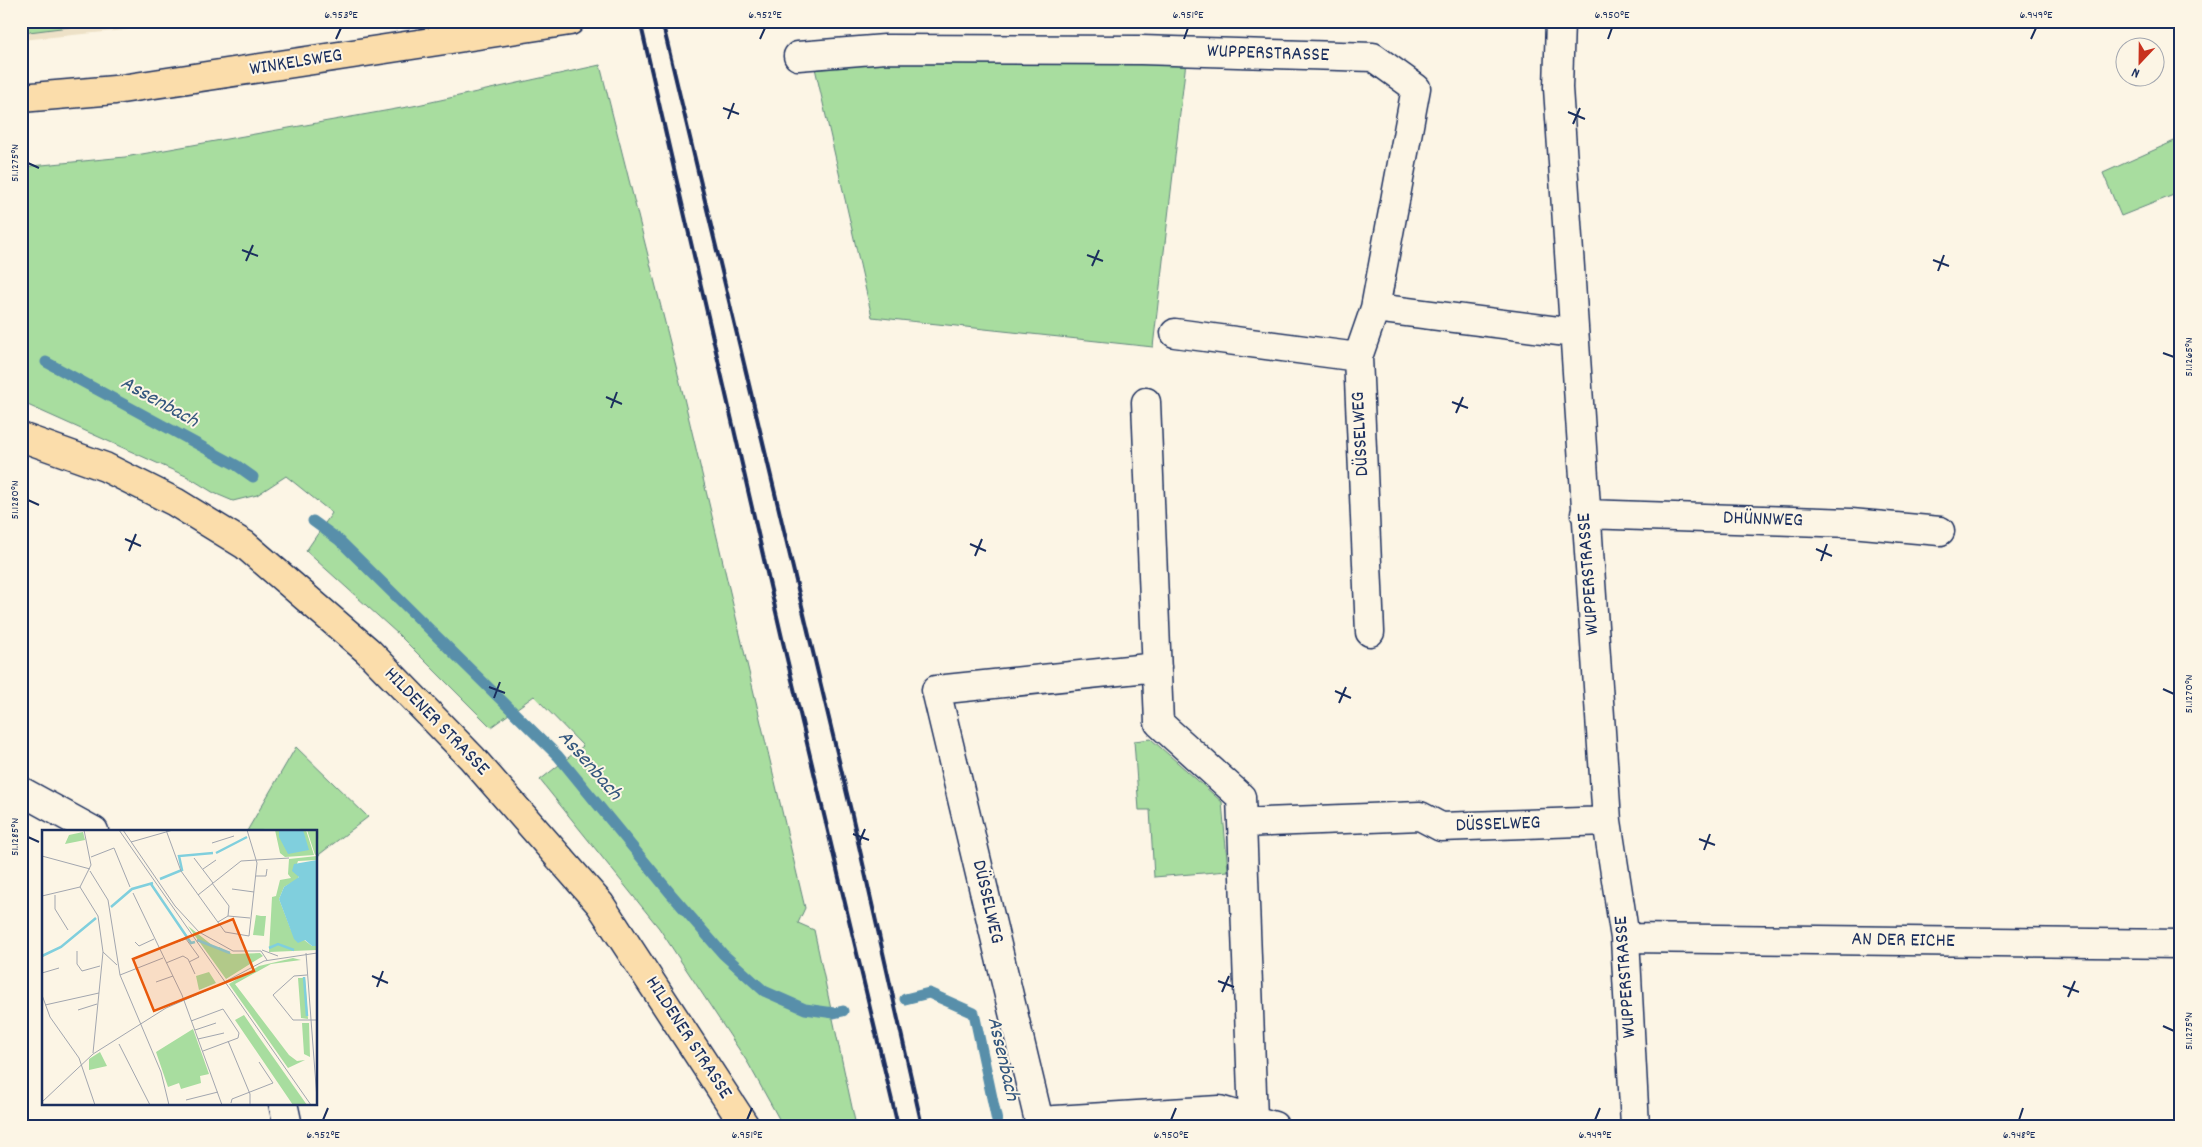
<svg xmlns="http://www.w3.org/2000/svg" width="2202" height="1147" font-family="Dekko,sans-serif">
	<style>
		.built { fill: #ede1c7 }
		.green { fill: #a8dd9f; stroke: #62867e }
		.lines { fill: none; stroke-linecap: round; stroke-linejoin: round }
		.stream { stroke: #588faa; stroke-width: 11 }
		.minor-casing { stroke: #1b2f5e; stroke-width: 31 }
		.major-casing { stroke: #1b2f5e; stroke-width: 31 }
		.minor { stroke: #fcf5e5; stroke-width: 28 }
		.major { stroke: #fbddab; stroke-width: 28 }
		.rail { stroke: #1b2f5e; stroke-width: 4 }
		.ticks { fill: none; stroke: #1b2f5e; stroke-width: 2 }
		.labels { text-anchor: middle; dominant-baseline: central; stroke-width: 4; stroke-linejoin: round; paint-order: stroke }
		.street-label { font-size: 20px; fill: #1b2f5e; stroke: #fcf5e5 }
		.water-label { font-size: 21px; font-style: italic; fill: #34577e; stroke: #fcf5e5 }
		.inset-river { fill: none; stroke: #80cfdd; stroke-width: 2.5 }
		.inset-road { fill: none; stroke: #a2a6af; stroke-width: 1 }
		.view { fill: #e8590c; fill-opacity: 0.15; stroke: #e8590c; stroke-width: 2.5 }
		.inset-edge { fill: none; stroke: #1b2f5e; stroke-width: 2.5 }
		.neatline { fill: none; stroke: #1b2f5e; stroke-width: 2 }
		.ticks-label { font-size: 12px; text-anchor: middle; fill: #1b2f5e }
	</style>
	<rect width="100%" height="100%" fill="#fcf5e5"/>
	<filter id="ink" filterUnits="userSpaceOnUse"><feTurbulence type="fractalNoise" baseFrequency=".02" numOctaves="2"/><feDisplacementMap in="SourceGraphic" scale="10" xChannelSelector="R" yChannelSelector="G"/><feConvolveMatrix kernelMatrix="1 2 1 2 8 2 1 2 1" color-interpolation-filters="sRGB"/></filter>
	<g filter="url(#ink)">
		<path class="built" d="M21,21H159L125,30L21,40Z"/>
		<path class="green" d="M21,21H116L21,33Z
			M1187,53L1153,347L872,317L812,55Z
			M600,65L683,394L805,908L798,923L814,930L856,1126H783L748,1063L659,928L540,780L583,746L534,696L491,727L398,634L306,551L332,513L286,476L257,495L233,501L214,493L188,477L21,402V167L125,157L413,106Z
			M2181,138V192L2121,216L2103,173Z
			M1151,739L1222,802L1228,871L1154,877L1150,810H1139L1134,741Z
			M296,747L368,817L316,857V831H247Z"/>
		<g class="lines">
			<path class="stream" d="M46,362L236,465L253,477
				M313,521L339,540L558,756L671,894L723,954L764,991L805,1009L834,1013L843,1011
				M905,999L929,993L974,1013L998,1126"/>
			<g class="minor-casing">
				<path id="minor" d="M1560,21L1558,88L1607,821L1625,938L1635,1126
					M798,56L885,49L1141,50L1373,57L1416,88L1375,308L1358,357L1370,632
					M1375,308L1574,333
					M1175,333L1358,357
					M1146,402L1159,723L1241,797L1242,823L1420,816L1441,827L1607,821
					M1585,514L1851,523L1940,531
					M1157,667L936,690L1039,1121L1219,1110L1274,1126
					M21,791L94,831
					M1242,823L1253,1119
					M1625,938L2181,944
					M283,1103L288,1126"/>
			</g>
			<g class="major-casing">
				<path id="major" d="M21,98L115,90L570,21
					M21,437L105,467L175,502L245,545L368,651L472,758L600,904L745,1126"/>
			</g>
			<use href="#minor" class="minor"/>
			<use href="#major" class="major"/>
			<path class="rail" d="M640,21L782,638L898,1126
				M662,21L852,815L922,1126"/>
		</g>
	</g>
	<path class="ticks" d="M336,39L341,28M760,39L765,28M1184,39L1188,28M1608,39L1612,28M2031,39L2036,28M723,108L739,114M1568,112L1585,119M728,119L734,103M1573,124L1580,108M28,163L39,168M242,250L258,256M1087,255L1103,261M1933,260L1949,266M246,261L253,245M1092,266L1099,250M1938,271L1944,255M2163,353L2174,357M606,397L622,404M1452,402L1468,408M611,408L617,392M1456,413L1463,397M28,500L39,505M125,539L141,546M970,544L986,551M1816,549L1832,556M129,551L136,534M975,556L982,539M1821,561L1827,544M489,687L505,693M2163,689L2174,694M1335,691L1351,698M494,698L500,682M1339,703L1346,687M853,834L869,840M28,837L39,842M1699,839L1715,845M858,845L865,829M1704,850L1710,834M372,976L388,983M1218,981L1234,987M2063,986L2079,992M377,987L383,971M1222,992L1229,976M2068,997L2075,981M2163,1026L2174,1031M323,1120L328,1108M747,1120L752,1108M1171,1120L1176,1108M1595,1120L1600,1108M2019,1120L2023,1108"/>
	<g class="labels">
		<g class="street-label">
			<text transform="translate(1268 54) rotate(2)">WUPPERSTRASSE</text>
			<text transform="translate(296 63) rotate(-9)">WINKELSWEG</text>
			<text transform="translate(1361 434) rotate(-93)">DÜSSELWEG</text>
			<text transform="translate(1763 520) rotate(2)">DHÜNNWEG</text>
			<text transform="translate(1589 574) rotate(-94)">WUPPERSTRASSE</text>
			<text transform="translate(436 722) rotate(46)">HILDENER STRASSE</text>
			<text transform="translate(1498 825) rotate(-2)">DÜSSELWEG</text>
			<text transform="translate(987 902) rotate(77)">DÜSSELWEG</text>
			<text transform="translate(1903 941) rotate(1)">AN DER EICHE</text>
			<text transform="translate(1626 977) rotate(-94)">WUPPERSTRASSE</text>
			<text transform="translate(688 1038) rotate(57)">HILDENER STRASSE</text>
		</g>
		<g class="water-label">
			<text transform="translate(159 403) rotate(29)">Assenbach</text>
			<text transform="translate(589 766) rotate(49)">Assenbach</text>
			<text transform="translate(1002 1059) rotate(77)">Assenbach</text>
		</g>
	</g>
	<g transform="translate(42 830)">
		<rect width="275" height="275" fill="#fcf5e5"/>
		<path d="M233,0H264L272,25L243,27L238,23ZM265,0H275V24L273,25ZM41,2L43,10L23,14L27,5ZM275,26V30L256,31L252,42L257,45L256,49L242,57L237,69L249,100L270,116H275V120L227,122L230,67L234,66L238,50L249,48L246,44L247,29ZM214,85L219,86L217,98L219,86H224L222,106L211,105ZM146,96L175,119L177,117L190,124L218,123L221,126L184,149ZM251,128L259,130L229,134L193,154L247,225L255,231L263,230L246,238L187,154L217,136ZM167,142L174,153L157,160L154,146ZM256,148H263L266,189L259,188ZM202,185L217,207L265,275H251L193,190ZM260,193H267L268,227L262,224ZM151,199L167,244L158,246L159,253L139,259L137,253L126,257L114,222ZM58,222L65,236L47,240V229Z" fill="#a8dd9f"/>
		<path d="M237,0H261L267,20L246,24L237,7ZM275,30V116H270L263,110L256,113L252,109L237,69L242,57L257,47L250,41L252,34Z" fill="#80cfdd"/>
		<path class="inset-river" d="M174,23L205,7M118,49L140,40L137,26L171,23M109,54L149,113L153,112M69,77L90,59L111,53M155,110L188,123M227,118L236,114L252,120M0,126L19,117L54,88M262,147L265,186"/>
		<path class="inset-road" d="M42,0L49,35L38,57L56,86L61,122M77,0L269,275M81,0L133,76L157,102L191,121H219L225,130M124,0L139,41L183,102L207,106L215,33L205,0M89,12L131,0M170,13L192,6M0,26L48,39M49,27L72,18L88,57M152,28L171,53M161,39L174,30M48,41L66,70L78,145L119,242L127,275M214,46H224L225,39M170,53L187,76L186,86M190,59L212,62M91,63L140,165L180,275M13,65V79L26,100M156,65L199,31L247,28M0,66L38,57M176,92L186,86L208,88M93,112L97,116L112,109M117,118L144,109L157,127L147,132M220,120L236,126M35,121V134L40,141L58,136M61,122L75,135M264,123L275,269M124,133L141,126L146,129L153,144M0,143L17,138M78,145L121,128M265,145L252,146L231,165L251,190H275M114,152L131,146M0,165L8,187L37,228L53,275M3,175L57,163M36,180L55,174M149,191L181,179L197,203L196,208L161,221M153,200L174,193M156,209L182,203M186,211L208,264V275M77,214L108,275M51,223L61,122M144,270L176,262M0,272L51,224L124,178L175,156L222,131L275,123M189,273L190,269L231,253L217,232M184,275H206"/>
		<path class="view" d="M191,89L212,141L112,181L91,129Z"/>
		<rect width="275" height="275" class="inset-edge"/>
	</g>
	<rect width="2202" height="1147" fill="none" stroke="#fcf5e5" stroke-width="55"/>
	<g transform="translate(2140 62) rotate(202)"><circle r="24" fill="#fcf5e5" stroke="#a2a6af"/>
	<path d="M0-4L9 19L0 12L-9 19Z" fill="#c8321e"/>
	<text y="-8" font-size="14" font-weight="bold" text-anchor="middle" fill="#1b2f5e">N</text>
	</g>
	<rect x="28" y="28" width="2146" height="1092" class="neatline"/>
	<g class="ticks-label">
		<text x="341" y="18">6.953°E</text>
		<text x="765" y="18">6.952°E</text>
		<text x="1188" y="18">6.951°E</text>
		<text x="1612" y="18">6.950°E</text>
		<text x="2036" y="18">6.949°E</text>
		<text transform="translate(14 163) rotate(-90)" y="4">51.1275°N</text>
		<text transform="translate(2188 357) rotate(-90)" y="4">51.1265°N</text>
		<text transform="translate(14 500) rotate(-90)" y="4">51.1280°N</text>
		<text transform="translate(2188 694) rotate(-90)" y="4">51.1270°N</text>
		<text transform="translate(14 837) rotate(-90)" y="4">51.1285°N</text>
		<text transform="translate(2188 1031) rotate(-90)" y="4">51.1275°N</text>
		<text x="323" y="1138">6.952°E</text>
		<text x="747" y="1138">6.951°E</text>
		<text x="1171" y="1138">6.950°E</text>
		<text x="1595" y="1138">6.949°E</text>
		<text x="2019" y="1138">6.948°E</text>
	</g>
</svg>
